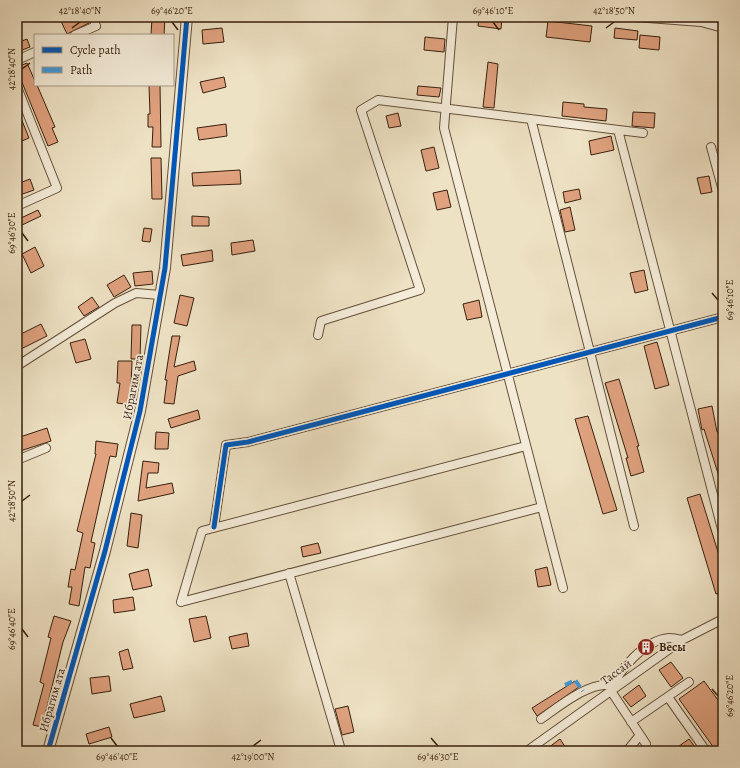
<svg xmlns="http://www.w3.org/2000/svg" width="740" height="768" font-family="Alegreya,serif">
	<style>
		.building { fill: #e0a27f; stroke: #371f0c }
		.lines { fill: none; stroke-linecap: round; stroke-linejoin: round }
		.minor-casing { stroke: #65503a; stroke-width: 10 }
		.tertiary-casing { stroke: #65503a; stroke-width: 12 }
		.minor { stroke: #f4ecd9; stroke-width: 8 }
		.tertiary { stroke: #f4ecd9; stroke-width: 10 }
		.quiet { stroke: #3e9bde; stroke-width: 4; stroke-dasharray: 8 4; stroke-linecap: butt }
		.cycleway-casing { stroke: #f4ecd9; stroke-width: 8 }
		.cycleway { stroke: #0057b8; stroke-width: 5 }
		.ticks { fill: none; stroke: #371f0c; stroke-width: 1.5 }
		.labels { text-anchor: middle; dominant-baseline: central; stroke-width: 3.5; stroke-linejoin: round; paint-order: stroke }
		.street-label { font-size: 12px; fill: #371f0c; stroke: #f4ecd9 }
		.poi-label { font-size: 12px; font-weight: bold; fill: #371f0c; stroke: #f4ecd9; text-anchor: start }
		.neatline { fill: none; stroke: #371f0c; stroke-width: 1.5 }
		.ticks-label { font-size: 10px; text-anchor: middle; fill: #371f0c }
	</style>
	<rect width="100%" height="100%" fill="#eee2c4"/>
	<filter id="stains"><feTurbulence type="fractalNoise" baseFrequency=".005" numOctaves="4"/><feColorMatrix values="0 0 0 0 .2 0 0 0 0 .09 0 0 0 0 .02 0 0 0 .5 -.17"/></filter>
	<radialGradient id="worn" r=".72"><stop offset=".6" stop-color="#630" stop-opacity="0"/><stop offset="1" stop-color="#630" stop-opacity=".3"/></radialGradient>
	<path class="building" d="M59,17H88L89,23L67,34Z
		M152,17H165L164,35H151Z
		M479,17H502L501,29L478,26Z
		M548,21L592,26L590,42L546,37Z
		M222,28L224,42L203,44L202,30Z
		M615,28L638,31L637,40L614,38Z
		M640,35L660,37L659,50L639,48Z
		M425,37L445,39L444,52L424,50Z
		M27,39L30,47L17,52V43Z
		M488,62L498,64L494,108L483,107Z
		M27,63L35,81V85H37L55,127L52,128L58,142L48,146L17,70V67Z
		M224,77L226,87L203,93L200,82Z
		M149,85H160L161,147H152L153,127H148V114H150Z
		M418,86L441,88L439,97L417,95Z
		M563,102L584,104V107L607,109L606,121L562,116Z
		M17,108L29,138L17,143Z
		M633,112L655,113L654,128L632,126Z
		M398,113L401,126L389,128L386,116Z
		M226,124L227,136L199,140L197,128Z
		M611,136L614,150L591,155L589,141Z
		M434,147L439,168L426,171L421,150Z
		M151,158H161L162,199H152Z
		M240,170L241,184L193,186L192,173Z
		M709,176L712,192L701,194L697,178Z
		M30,179L34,190L17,196V184Z
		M579,189L581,199L565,203L563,192Z
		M447,190L451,207L437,210L433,193Z
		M570,207L575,230L565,232L560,210Z
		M38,210L41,216L22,225L19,219Z
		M192,216L209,217V226H192Z
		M144,228L152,229L150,242L142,241Z
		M253,240L255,251L232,255L231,243Z
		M35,247L44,266L31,273L22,254Z
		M212,250L213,261L183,266L181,255Z
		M644,270L648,290L635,293L630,273Z
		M152,271L153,284L135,286L133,273Z
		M124,275L131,287L114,297L107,285Z
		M180,295L194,298L187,326L174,323Z
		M92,297L99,307L84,316L78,307Z
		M479,300L482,317L467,320L463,304Z
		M41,324L47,336L21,349L17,342V336Z
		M132,325H141L140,359H131Z
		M172,336H180L174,367L194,361L196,370L178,376L174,404L164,403L167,380H165Z
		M85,339L91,359L76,363L70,343Z
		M657,342L669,385L655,389L644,346Z
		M118,361H132L131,387L135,388L132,405L117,403L120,383H117Z
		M619,379L639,446H637L644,472L631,476L626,458H628L605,383Z
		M712,406L717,432H720L723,443V482L721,483L704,429L702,430L698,409Z
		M198,410L200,419L171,428L168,419Z
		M588,416L617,510L603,514L575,419Z
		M47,428L51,441L17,452V438Z
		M156,432L169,433L168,449H155Z
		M96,441L118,444L116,457L110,456L91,542L95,543L90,568L85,567L79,606L69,604L72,587H68L71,569L75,570L83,533L77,531L96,454H95Z
		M143,461L159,463L158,473H148L146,488L172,483L174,493L138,501Z
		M700,494L723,568V592L716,594L687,498Z
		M131,513L142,515L138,548L127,546Z
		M318,543L321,553L303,557L301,547Z
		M547,567L551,585L538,587L535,570Z
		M148,569L152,586L133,590L129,574Z
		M133,597L135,610L114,613L113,600Z
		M54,616L71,621L63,642L42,727L33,725L44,684L40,682L51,638L48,637Z
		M206,616L211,638L194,642L189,619Z
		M247,633L249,646L232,649L229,637Z
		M128,649L133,668L123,670L119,652Z
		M671,662L683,678L671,687L659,670Z
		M109,676L111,691L92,694L90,678Z
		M575,681L579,687L537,716L532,708Z
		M704,681L723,707V751H716L679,699Z
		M639,685L646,696L631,707L623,697Z
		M161,696L165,711L134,718L130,704Z
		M348,706L354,732L342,735L335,709Z
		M109,727L112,737L89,744L86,734Z
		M560,739L568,751H544Z
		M689,739L698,751H672Z"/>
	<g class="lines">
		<g class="minor-casing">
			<path id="minor" d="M453,17L444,128L563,588
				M635,17L701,22L723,28
				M75,35L96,26L93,17
				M17,60L35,52
				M17,87L57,188L17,206
				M531,119L634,526
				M618,130L723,533
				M711,147L723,191
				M318,335L321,321L420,290L361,110L378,100L643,133
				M17,366L115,303L136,293L160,295
				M17,460L46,448
				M214,527L226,445L248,442L723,317
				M289,573L341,750
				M181,602L202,531L526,446
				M181,602L542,507
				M668,697L706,751
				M541,719C557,708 592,679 612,686
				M631,722L689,682
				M646,744L611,691C618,670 645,640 669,638C673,638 678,639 682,640
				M527,751L682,640L723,619
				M627,751L640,735"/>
		</g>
		<g class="tertiary-casing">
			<path id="tertiary" d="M48,751L105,551L140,411L165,268L187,17"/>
		</g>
		<use href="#minor" class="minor"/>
		<use href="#tertiary" class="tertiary"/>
		<path class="quiet" d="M565,685L575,680L583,691"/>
		<g class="cycleway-casing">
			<path id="cycleway" d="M214,527L226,445L248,442L723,317
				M48,751L105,551L140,411L165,268L187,17"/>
		</g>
		<use href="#cycleway" class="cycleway"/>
	</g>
	<path class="ticks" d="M172,22L178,30M493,22L499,30M72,28L80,22M606,28L614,22M22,69L30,63M22,233L28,241M712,293L718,300M22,501L30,495M22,629L28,637M712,689L718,696M111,738L117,746M431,738L438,746M253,746L261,740"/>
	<defs>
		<g id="building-disc" transform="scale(0.9)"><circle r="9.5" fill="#8f2418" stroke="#f4ecd9"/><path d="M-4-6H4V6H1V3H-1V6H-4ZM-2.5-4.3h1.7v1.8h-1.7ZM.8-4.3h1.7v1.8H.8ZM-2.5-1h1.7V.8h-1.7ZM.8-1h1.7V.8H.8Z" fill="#fff"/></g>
	</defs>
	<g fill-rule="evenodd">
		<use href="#building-disc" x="646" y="647"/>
	</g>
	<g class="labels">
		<g class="street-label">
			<text transform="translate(133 387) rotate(-79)">Ибрагим ата</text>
			<text transform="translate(616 672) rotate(-36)">Тассай</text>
			<text transform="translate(52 700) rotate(-74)">Ибрагим ата</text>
		</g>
		<g class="poi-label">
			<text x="659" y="647">Весы</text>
		</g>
	</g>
	<rect width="740" height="768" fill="none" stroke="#eee2c4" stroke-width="44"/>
	<rect x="34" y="34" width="140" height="52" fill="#f4ecd9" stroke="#a89a87"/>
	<rect x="42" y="47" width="20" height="6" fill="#0057b8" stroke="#a89a87"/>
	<text x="70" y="54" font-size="12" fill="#371f0c">Cycle path</text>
	<rect x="42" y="67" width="20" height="6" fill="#3e9bde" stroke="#a89a87"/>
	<text x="70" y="74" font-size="12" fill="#371f0c">Path</text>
	<rect x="22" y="22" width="696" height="724" class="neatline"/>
	<g class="ticks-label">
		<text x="80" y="14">42°18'40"N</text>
		<text x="172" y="14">69°46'20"E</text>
		<text x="493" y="14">69°46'10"E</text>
		<text x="614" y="14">42°18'50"N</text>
		<text transform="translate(11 69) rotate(-90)" y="4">42°18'40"N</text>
		<text transform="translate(11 233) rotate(-90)" y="4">69°46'30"E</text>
		<text transform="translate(729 300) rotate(-90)" y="4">69°46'10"E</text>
		<text transform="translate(11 501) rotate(-90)" y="4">42°18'50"N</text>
		<text transform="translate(11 629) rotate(-90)" y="4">69°46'40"E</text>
		<text transform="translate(729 696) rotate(-90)" y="4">69°46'20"E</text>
		<text x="117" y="760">69°46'40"E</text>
		<text x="253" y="760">42°19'00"N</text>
		<text x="438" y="760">69°46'30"E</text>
	</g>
	<rect width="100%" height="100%" filter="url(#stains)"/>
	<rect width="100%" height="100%" fill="url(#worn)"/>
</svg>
